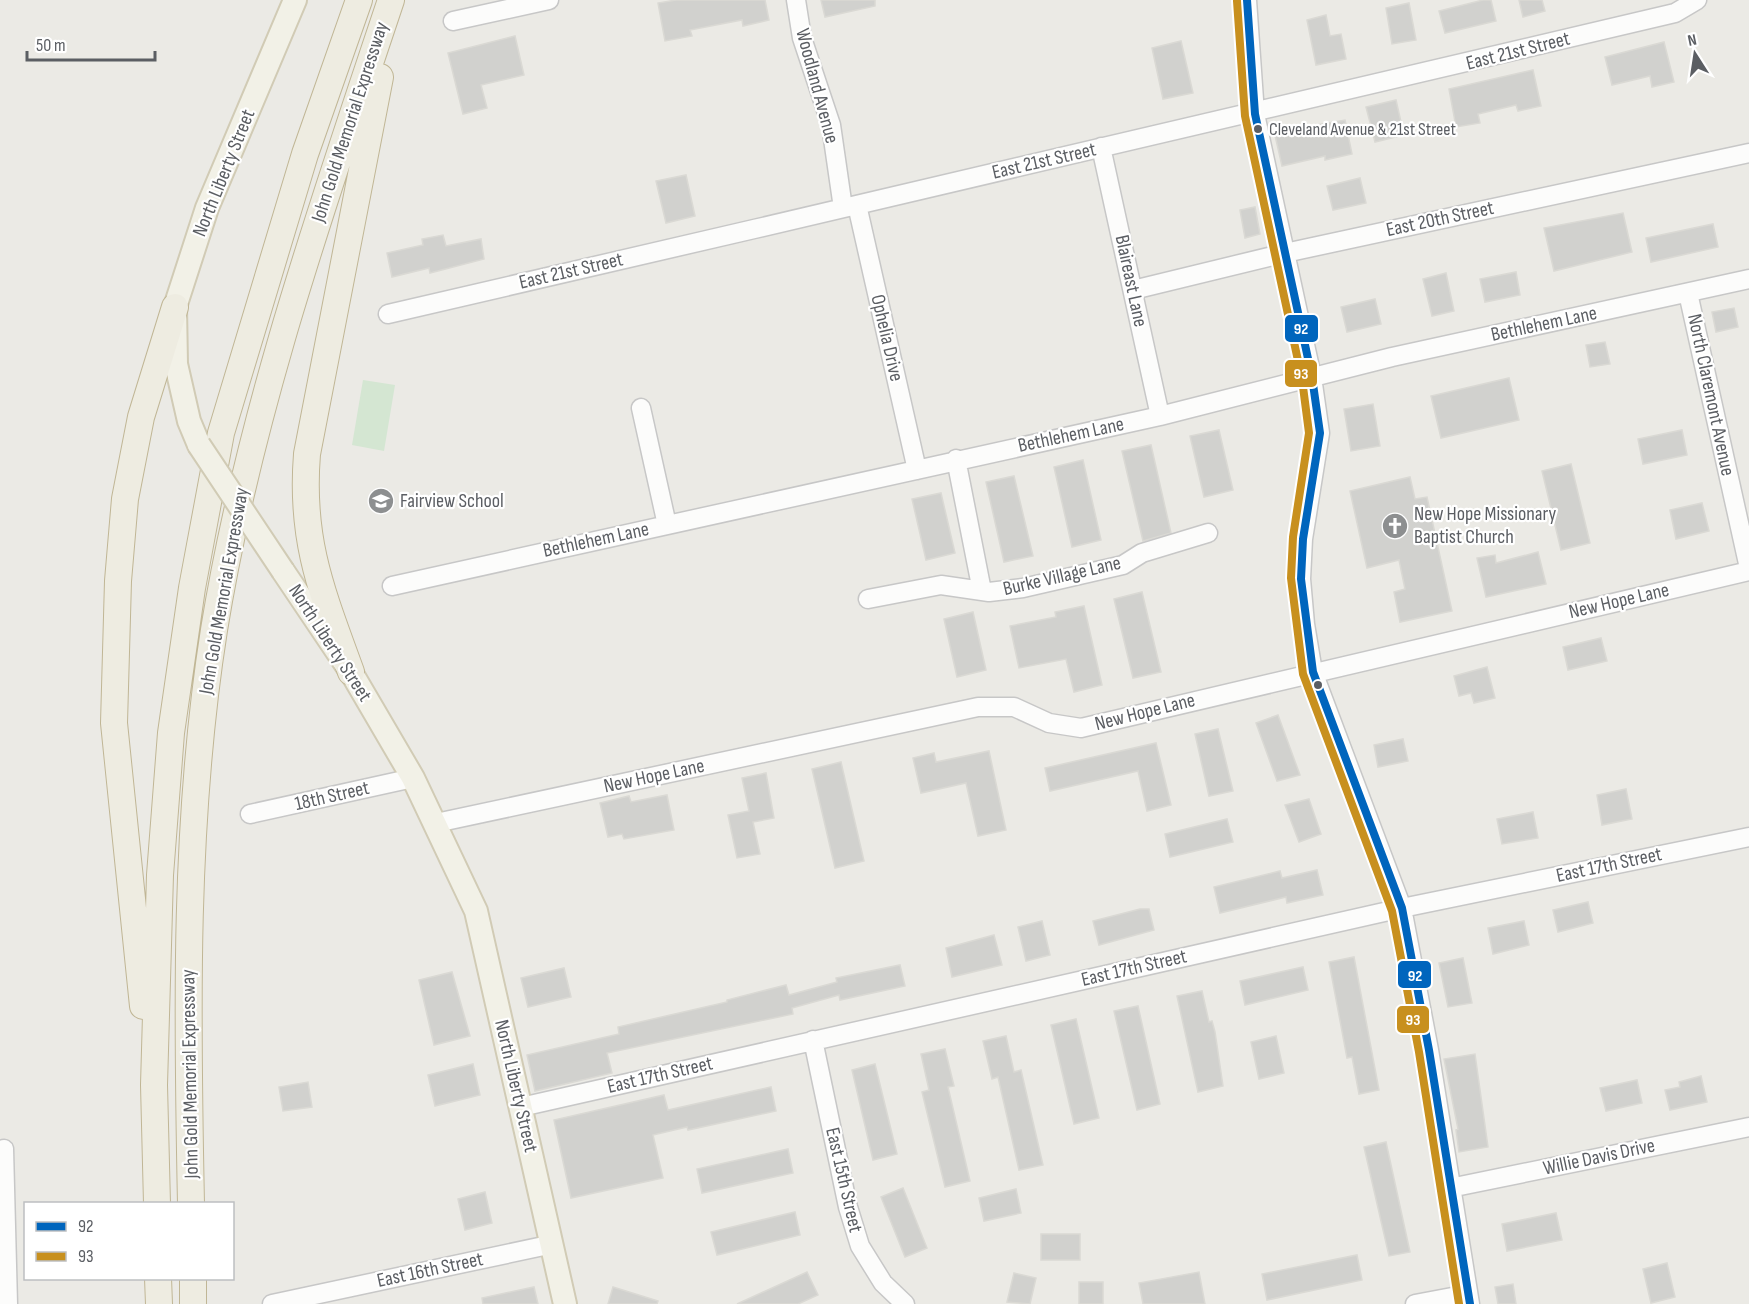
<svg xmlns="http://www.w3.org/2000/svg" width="1749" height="1304" font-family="'Sofia Sans Condensed',sans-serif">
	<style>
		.green { fill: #d4e6d2 }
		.building { fill: #d1d1ce; stroke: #dad9d4; stroke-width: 1.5 }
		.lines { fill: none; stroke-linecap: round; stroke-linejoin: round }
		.minor-casing { stroke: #c7c7c7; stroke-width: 21 }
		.major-casing { stroke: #d1cbb5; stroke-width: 26 }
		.highway-casing { stroke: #c0b695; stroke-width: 28 }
		.minor { stroke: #fcfcfb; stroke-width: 18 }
		.major { stroke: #f2f1e7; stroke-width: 22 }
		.highway { stroke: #eeece1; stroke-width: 26 }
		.major-bridge-casing { stroke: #d1cbb5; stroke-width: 26; stroke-linecap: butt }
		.major-bridge { stroke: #f2f1e7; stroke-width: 22 }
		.bus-1-casing { stroke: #fff; stroke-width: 12 }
		.bus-2-casing { stroke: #fff; stroke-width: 12 }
		.bus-1 { stroke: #0065bd; stroke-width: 8 }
		.bus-2 { stroke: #c8901e; stroke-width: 8 }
		.bus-dot { fill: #5b5e63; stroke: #fff; stroke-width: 2 }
		.labels { text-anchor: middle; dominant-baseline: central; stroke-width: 4.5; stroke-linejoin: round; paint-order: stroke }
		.bus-label { font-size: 18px; fill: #5b5e63; stroke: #fff; text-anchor: start }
		.street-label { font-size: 20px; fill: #5b5e63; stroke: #fff }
		.poi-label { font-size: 20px; fill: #5b5e63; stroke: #fff; text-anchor: start }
		.line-badge { stroke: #fff; stroke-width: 2 }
		.badge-label { font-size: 16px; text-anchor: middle; font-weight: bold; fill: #fff }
	</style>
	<rect width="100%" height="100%" fill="#ebeae5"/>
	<path class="green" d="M363,380L395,385L384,451L352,445Z"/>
	<path class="building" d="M676,0H765L769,20L743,26L742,20L690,30L692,36L665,41L658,3Z
		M821,0H875V6L825,17Z
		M1483,0H1491L1496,21L1445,33L1439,11Z
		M1519,0H1542L1545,11L1523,17Z
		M1409,3L1416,40L1392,44L1386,8Z
		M1326,15L1330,36L1341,34L1346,59L1316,65L1307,20Z
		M515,36L524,75L481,85L487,108L463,114L448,53Z
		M1181,41L1193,93L1163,99L1152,48Z
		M1664,42L1674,82L1652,87L1650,76L1612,85L1605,57Z
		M1533,70L1541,106L1518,111L1516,105L1478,114L1480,123L1456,127L1449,89Z
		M1396,100L1404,135L1375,142L1366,107Z
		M1345,120L1352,154L1325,160V156L1282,166L1274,131L1298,125L1299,128Z
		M686,175L695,216L666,223L656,181Z
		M1360,178L1366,203L1333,210L1327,186Z
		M1255,207L1260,234L1245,238L1240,210Z
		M1623,213L1632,252L1554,271L1544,228Z
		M1713,224L1718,247L1651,262L1646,238Z
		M443,235L446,246L481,239L484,259L430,273L429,268L392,277L387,253L423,245L422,239Z
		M1516,272L1520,295L1485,302L1480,279Z
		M1446,273L1454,311L1432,316L1423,279Z
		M1375,299L1381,324L1347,332L1341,307Z
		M1734,308L1738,327L1716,332L1712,312Z
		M1605,342L1610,364L1590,367L1586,345Z
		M1509,378L1519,420L1441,438L1431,396Z
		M1373,404L1380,446L1351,451L1344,409Z
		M1219,430L1233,490L1204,497L1190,436Z
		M1682,430L1687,455L1643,464L1638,439Z
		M1151,445L1171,533L1143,541L1122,451Z
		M1083,460L1101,540L1072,547L1054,467Z
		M1571,464L1590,543L1561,550L1542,471Z
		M1014,476L1033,556L1004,562L986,482Z
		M1410,477L1415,499L1427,497L1452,611L1400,622L1394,592L1405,589L1399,560L1367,568L1350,491Z
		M941,493L955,553L926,560L912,499Z
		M1702,503L1709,531L1676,539L1670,510Z
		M1538,552L1546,584L1486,597L1477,558L1495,555L1496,563Z
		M1142,592L1161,672L1133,678L1114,599Z
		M1084,606L1102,685L1074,692L1066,659L1019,668L1010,626L1056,617L1055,612Z
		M973,612L986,670L957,677L944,619Z
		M1601,638L1607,661L1568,670L1563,647Z
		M1487,667L1495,698L1474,703L1471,693L1459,696L1454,676Z
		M1278,715L1300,775L1277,781L1256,723Z
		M1218,729L1233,791L1209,796L1195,734Z
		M1403,739L1408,761L1378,767L1374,745Z
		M1156,743L1171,805L1147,811L1138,771L1050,791L1045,768Z
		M989,751L1006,830L978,836L966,783L921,793L913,758L934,753L936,762Z
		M841,762L864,861L835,868L812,769Z
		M766,773L774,818L753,822L760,854L737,858L728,815L749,811L742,778Z
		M1626,789L1632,819L1602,825L1597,795Z
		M667,795L674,830L624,839L622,834L608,837L600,803L629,796L631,802Z
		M1309,799L1321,834L1299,842L1285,805Z
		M1533,812L1538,838L1502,844L1497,819Z
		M1227,819L1233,842L1170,857L1165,834Z
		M1317,870L1323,895L1287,903L1286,897L1220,913L1214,887L1280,871L1282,878Z
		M1588,902L1593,923L1558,932L1553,910Z
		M1140,909H1149L1154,930L1099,945L1093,921Z
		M1042,921L1050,955L1026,961L1018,927Z
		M1524,921L1529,945L1493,954L1488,928Z
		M994,935L1002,965L952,977L946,948Z
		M1354,957L1379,1090L1359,1094L1352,1057L1347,1058L1329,962Z
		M1463,958L1472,1003L1448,1007L1439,963Z
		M900,965L905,986L840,1000L839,995L792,1008L793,1014L607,1053L612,1073L535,1091L527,1055L619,1034L618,1027L727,1002V1000L786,985L789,995L837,982L836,978Z
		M1303,967L1308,990L1245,1005L1240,981Z
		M564,968L571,997L528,1007L521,978Z
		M452,972L470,1036L434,1045L419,980Z
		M1202,991L1209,1022L1212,1021L1215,1032L1223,1086L1198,1092L1177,996Z
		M1138,1006L1160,1104L1137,1110L1114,1011Z
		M1076,1019L1099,1118L1074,1124L1051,1025Z
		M1006,1036L1014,1072L1021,1070L1043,1165L1019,1170L998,1077L992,1079L983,1041Z
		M1276,1036L1284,1073L1259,1079L1251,1042Z
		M945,1049L954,1086L948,1087L970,1181L945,1187L922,1092L929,1090L921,1054Z
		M1475,1054L1488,1147L1459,1152L1456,1130L1458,1129L1444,1059Z
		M473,1064L480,1095L435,1106L428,1075Z
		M875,1064L897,1154L873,1160L852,1070Z
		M1701,1076L1707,1102L1670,1110L1665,1090L1680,1087L1679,1082Z
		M1637,1080L1642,1103L1606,1111L1600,1088Z
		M308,1082L312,1107L283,1111L279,1087Z
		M771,1087L776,1111L688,1130L687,1127L653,1135L663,1178L571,1198L554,1120L664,1095L668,1110Z
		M1386,1142L1410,1252L1389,1256L1364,1147Z
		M788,1149L793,1173L702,1193L697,1169Z
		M903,1188L927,1248L905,1257L881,1197Z
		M1016,1189L1021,1213L984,1221L979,1198Z
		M485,1192L492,1223L465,1230L458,1199Z
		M795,1212L800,1235L717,1255L711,1232Z
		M1556,1213L1562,1240L1507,1251L1502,1224Z
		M1041,1234H1080V1260H1041Z
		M1357,1255L1362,1280L1267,1300L1262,1274Z
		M1667,1263L1675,1297L1651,1303L1643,1269Z
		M807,1272L818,1295L798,1304H737Z
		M1199,1272L1205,1304H1143L1139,1283Z
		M1014,1273L1036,1278L1030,1304L1007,1302Z
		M1079,1282H1103V1304H1079Z
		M1513,1284L1516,1304H1498L1495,1287Z
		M534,1287L538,1304H483L482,1298Z
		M613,1287L658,1301L657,1304H608Z"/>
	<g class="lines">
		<g class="minor-casing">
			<path id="minor" d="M796,0L802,38L831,125L843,208
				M1247,0L1255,114L1312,377L1320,433L1303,539L1301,579L1305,624L1313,672L1402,908L1429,1050L1470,1304
				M453,21L549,0
				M1101,147L1160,416
				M857,205L917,470
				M1133,290L1285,253L1749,153
				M1688,293L1749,568
				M388,314C817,214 1246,116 1675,13L1697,0
				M641,408L667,525
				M956,459L982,591
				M392,586L1160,416L1392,357L1749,279
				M868,599L941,585L989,592L1023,588L1123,565L1142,553L1208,533
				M250,814L413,778
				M436,823L978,707H1014L1049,723L1081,728L1749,571
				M813,1040L848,1207L860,1246L883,1283L905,1304
				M521,1107L1402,908L1749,837
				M0,1150L4,1149L8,1304
				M1450,1188L1749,1127
				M272,1304L553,1244
				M1415,1304L1468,1294"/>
		</g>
		<g class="major-casing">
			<path id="major" d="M199,445L189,421L176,364L175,307L207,208L295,0
				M283,571L351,672L413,778L476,911L565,1304"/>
		</g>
		<g class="highway-casing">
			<path id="highway" d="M351,672C322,592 300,541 307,454L380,77
				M143,1006L114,723L118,581L125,499L141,417L175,307
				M157,1204L154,1085L160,875L171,733L192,588L221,433L305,154L359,0
				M191,1204C187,1012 184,820 214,630C249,414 322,207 391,0
				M158,1278L159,1304
				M193,1278V1304"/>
		</g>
		<use href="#minor" class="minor"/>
		<use href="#major" class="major"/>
		<use href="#highway" class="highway"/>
		<g class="major-bridge-casing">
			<path id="major-bridge" d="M199,445L283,571"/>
		</g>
		<use href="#major-bridge" class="major-bridge"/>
		<g class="bus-1-casing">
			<path id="bus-1" d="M1247,0L1255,114L1312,377L1320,433L1303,539L1301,579L1313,672L1402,908L1429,1050L1470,1304"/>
		</g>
		<g class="bus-2-casing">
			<path id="bus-2" d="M1237,1L1245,116L1302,379L1309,433L1293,537L1291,578L1303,674L1392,911L1419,1052L1459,1304"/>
		</g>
		<use href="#bus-1" class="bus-1"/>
		<use href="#bus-2" class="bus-2"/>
	</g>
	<defs>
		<g id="school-disc" transform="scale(1.35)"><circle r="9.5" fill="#8d8f90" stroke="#fff"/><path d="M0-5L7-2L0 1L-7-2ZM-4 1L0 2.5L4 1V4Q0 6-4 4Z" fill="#fff"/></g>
		<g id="church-disc" transform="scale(1.35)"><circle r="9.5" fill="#8d8f90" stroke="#fff"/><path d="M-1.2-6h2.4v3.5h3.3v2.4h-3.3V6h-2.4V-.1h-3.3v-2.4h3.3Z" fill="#fff"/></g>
	</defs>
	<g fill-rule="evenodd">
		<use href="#school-disc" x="381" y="501"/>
		<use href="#church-disc" x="1395" y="526"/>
	</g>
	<g class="bus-dot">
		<circle cx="1258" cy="129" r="5"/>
		<circle cx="1318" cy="685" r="5"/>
	</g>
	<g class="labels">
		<g class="bus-label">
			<text x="1269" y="129">Cleveland Avenue &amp; 21st Street</text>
		</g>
		<g class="street-label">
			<text transform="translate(1518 51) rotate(-14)">East 21st Street</text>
			<text transform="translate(817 86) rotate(75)">Woodland Avenue</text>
			<text transform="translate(350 122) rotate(-72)">John Gold Memorial Expressway</text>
			<text transform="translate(1044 161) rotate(-13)">East 21st Street</text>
			<text transform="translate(224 173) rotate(-68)">North Liberty Street</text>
			<text transform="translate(1440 219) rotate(-12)">East 20th Street</text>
			<text transform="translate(571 271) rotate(-13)">East 21st Street</text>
			<text transform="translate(1131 281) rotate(78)">Blaireast Lane</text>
			<text transform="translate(1544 324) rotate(-12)">Bethlehem Lane</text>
			<text transform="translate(887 338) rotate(77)">Ophelia Drive</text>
			<text transform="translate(1711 395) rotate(78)">North Claremont Avenue</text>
			<text transform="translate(1071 435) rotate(-12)">Bethlehem Lane</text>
			<text transform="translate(596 540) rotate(-12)">Bethlehem Lane</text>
			<text transform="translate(1062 576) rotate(-13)">Burke Village Lane</text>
			<text transform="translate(224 591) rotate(-80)">John Gold Memorial Expressway</text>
			<text transform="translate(1619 601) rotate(-13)">New Hope Lane</text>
			<text transform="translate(330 643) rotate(57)">North Liberty Street</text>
			<text transform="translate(1145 712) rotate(-14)">New Hope Lane</text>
			<text transform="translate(654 776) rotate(-12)">New Hope Lane</text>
			<text transform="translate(332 796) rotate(-13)">18th Street</text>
			<text transform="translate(1609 865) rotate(-12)">East 17th Street</text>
			<text transform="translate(1134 968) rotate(-13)">East 17th Street</text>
			<text transform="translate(190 1074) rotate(-91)">John Gold Memorial Expressway</text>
			<text transform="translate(660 1075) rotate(-13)">East 17th Street</text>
			<text transform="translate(516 1086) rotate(77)">North Liberty Street</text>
			<text transform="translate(1599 1157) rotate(-12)">Willie Davis Drive</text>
			<text transform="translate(844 1180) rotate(77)">East 15th Street</text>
			<text transform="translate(430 1270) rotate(-12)">East 16th Street</text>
		</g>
		<g class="poi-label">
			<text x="400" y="501">Fairview School</text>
			<text x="1414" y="514">New Hope Missionary<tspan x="1414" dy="23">Baptist Church</tspan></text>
		</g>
	</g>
	<g class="line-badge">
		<rect x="1284" y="314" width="35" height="29" rx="6" fill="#0065bd"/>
		<rect x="1284" y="359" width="34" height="29" rx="6" fill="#c8901e"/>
		<rect x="1397" y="960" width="35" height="29" rx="6" fill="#0065bd"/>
		<rect x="1396" y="1005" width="34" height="29" rx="6" fill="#c8901e"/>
	</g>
	<g class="badge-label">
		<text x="1301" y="334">92</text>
		<text x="1301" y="379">93</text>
		<text x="1415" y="981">92</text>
		<text x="1413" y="1025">93</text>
	</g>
	<rect x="24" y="1202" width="210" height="78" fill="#ffffff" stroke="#bdbfc1" stroke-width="1.5"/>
	<rect x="36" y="1222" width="30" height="9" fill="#0065bd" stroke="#bdbfc1" stroke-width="1.5"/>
	<text x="78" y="1232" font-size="18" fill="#5b5e63">92</text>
	<rect x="36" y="1252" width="30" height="9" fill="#c8901e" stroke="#bdbfc1" stroke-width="1.5"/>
	<text x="78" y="1262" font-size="18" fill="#5b5e63">93</text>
	<g transform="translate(1695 54) rotate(348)" stroke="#ffffff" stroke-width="4.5" paint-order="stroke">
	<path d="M0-4.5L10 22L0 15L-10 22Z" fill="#5b5e63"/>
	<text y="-9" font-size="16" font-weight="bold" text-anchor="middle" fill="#5b5e63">N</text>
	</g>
	<path d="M27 51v9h128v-9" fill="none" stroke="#5b5e63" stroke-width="3"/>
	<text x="36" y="51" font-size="18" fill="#5b5e63" stroke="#ffffff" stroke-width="4.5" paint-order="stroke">50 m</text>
</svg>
